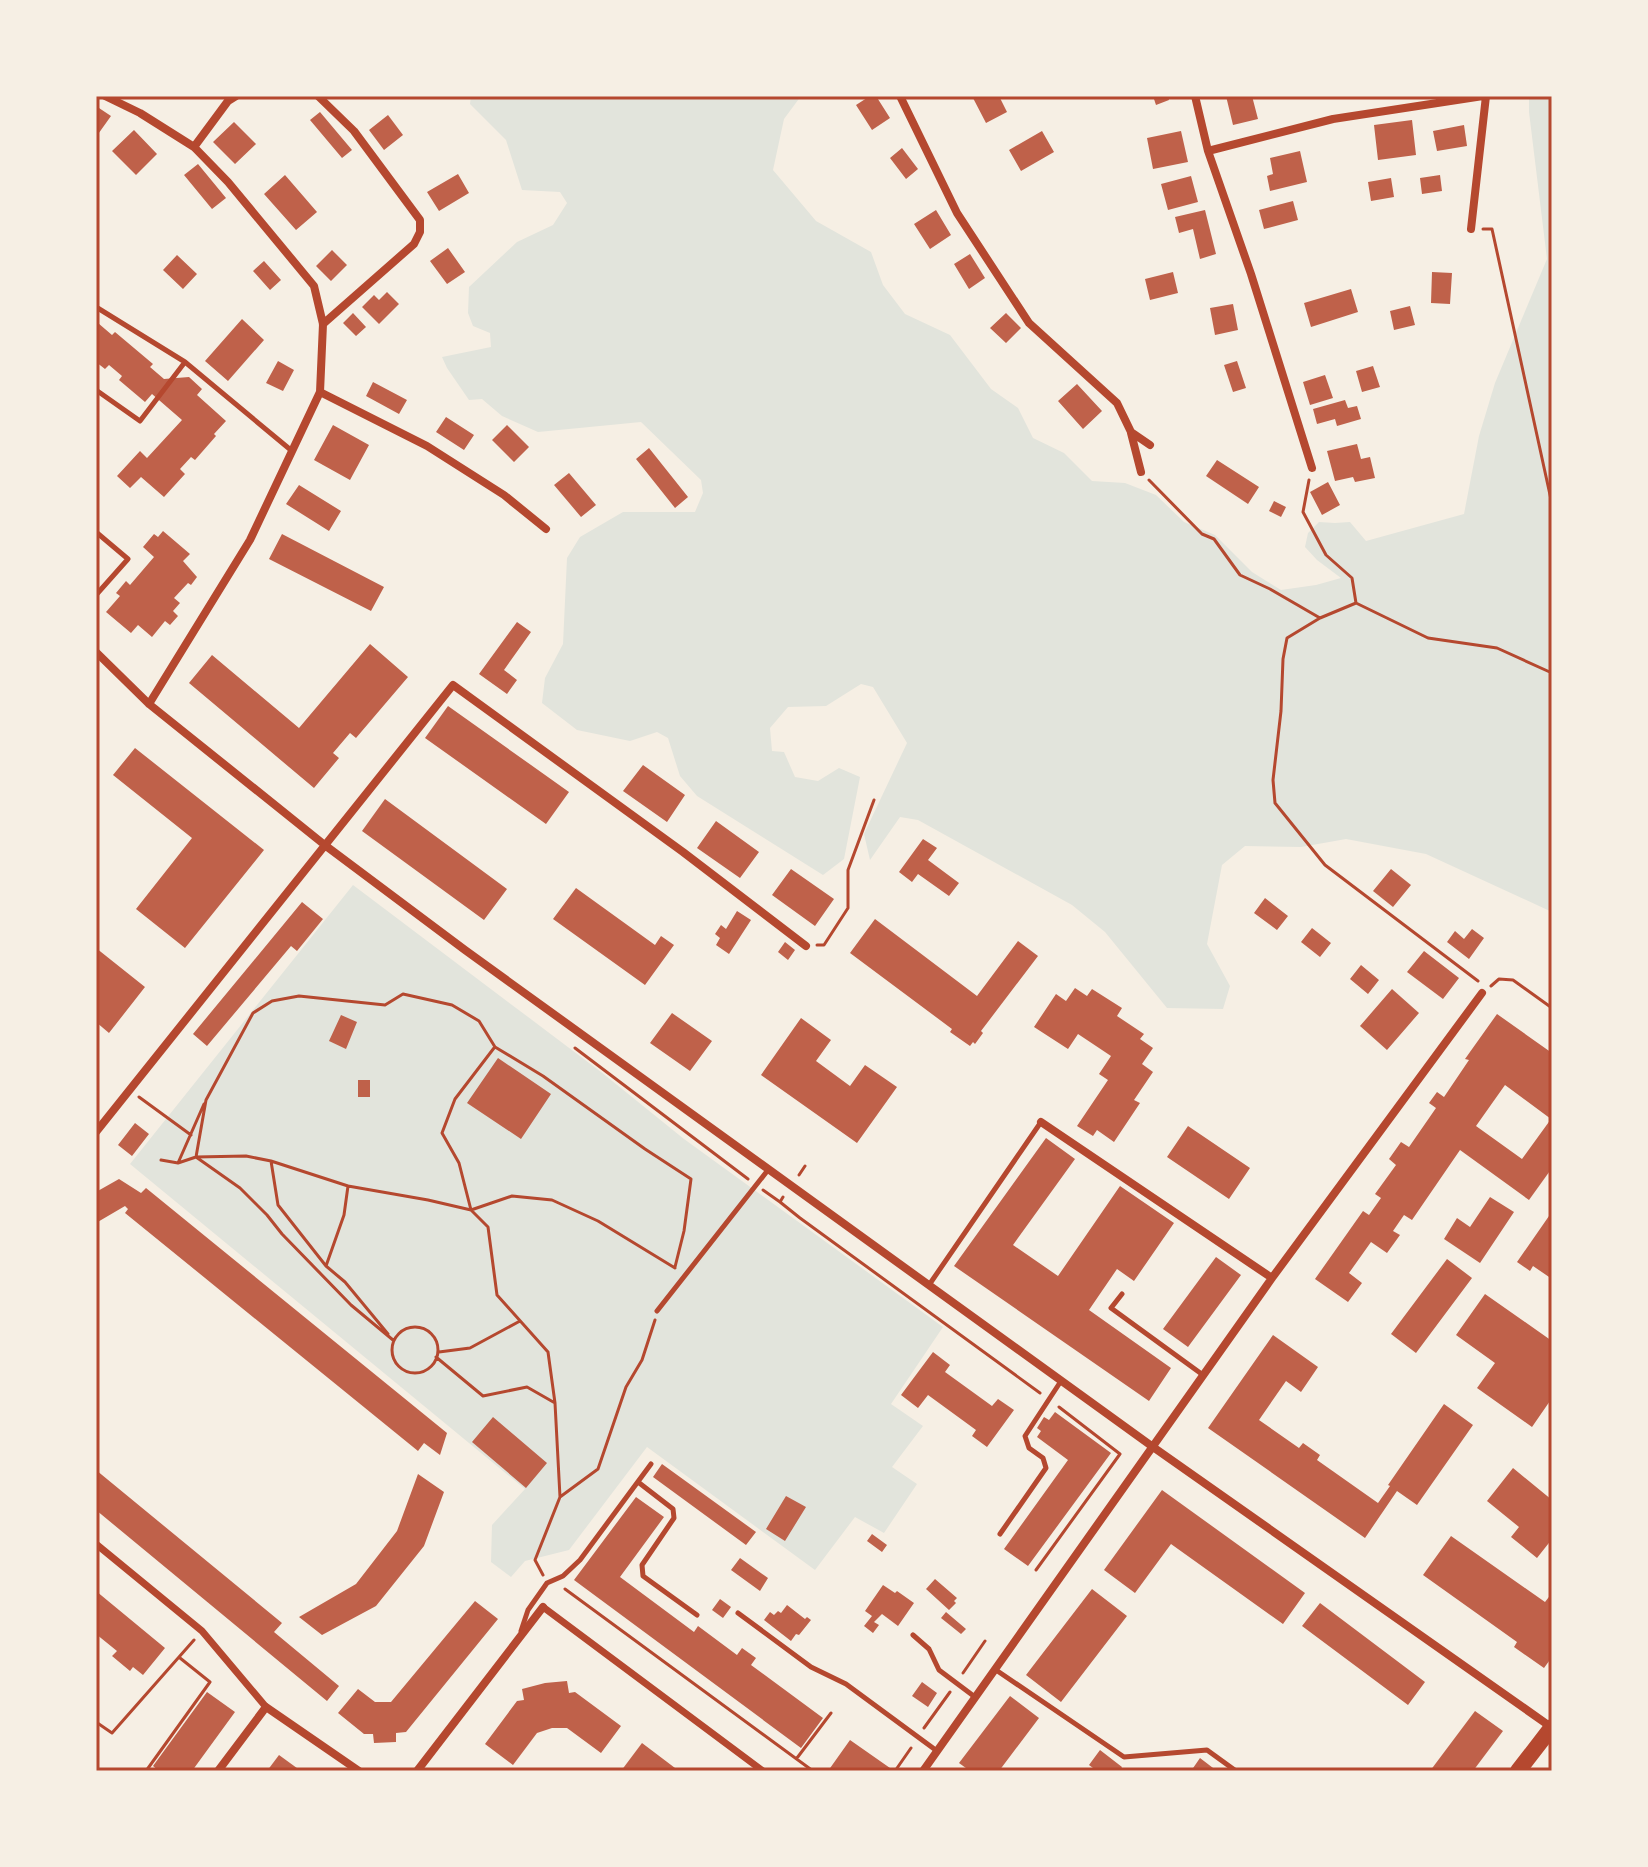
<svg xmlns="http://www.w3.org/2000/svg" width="1648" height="1867" font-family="'Sofia Sans Condensed',sans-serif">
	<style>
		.green { fill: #e2e4dc }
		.building { fill: #bf614a; fill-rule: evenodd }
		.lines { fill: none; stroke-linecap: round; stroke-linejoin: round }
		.path { stroke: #b5482f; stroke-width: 3 }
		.service { stroke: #b5482f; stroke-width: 5 }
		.pedestrian { stroke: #b5482f; stroke-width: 7 }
		.minor { stroke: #b5482f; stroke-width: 8 }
		.primary { stroke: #b5482f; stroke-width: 16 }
		.neatline { fill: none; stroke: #b5482f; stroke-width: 3 }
	</style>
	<rect width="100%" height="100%" fill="#f6efe4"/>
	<path class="green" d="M471,96H801L784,119L773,170L816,221L871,252L883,285L905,314L950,335L991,389L1018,408L1033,438L1064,453L1092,481L1125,483L1156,495L1184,522L1215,535L1252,572L1281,590L1316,585L1341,578L1317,560L1305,547L1308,533L1319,522L1335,523L1350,522L1366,541L1464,514L1479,436L1495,383L1547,259L1529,112V96H1552V912L1426,854L1346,839L1301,847L1245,846L1222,865L1207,944L1230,986L1223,1009L1167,1008L1105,932L1072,905L918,820L900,817L870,860L864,834L907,743L873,687L861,684L826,706L788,707L770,728L772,751L784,752L795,777L818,781L839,768L860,777L844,859L823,875L697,796L680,776L668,738L657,732L630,741L577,730L542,703L545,678L563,644L567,558L580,537L623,512H695L703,493L701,480L641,422L538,432L502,416L482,399L469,400L447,368L442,357L491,347L490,333L473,326L468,313L469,287L517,242L553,225L567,203L560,192L522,190L506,140L470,104Z
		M353,885L601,1072L684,1139L943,1327L891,1404L923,1426L892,1467L917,1484L884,1533L855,1517L815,1570L647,1447L569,1550L525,1561L511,1577L491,1562L492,1525L525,1489L130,1164Z"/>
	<path class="building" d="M870,96H876L890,118L872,130L856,105Z
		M976,96H999L1007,112L986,123L973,98Z
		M1153,96H1168L1169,100L1156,105Z
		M1226,96H1252L1258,119L1233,125Z
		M96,106L111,116L96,137Z
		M320,112L352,150L342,158L310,120Z
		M388,115L403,135L384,150L369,130Z
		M1412,120L1416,155L1378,160L1374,125Z
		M234,122L256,144L235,164L213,142Z
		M1464,125L1467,146L1437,151L1433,131Z
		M134,130L157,154L136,175L112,151Z
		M1042,131L1054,152L1021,171L1009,150Z
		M1181,131L1188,162L1153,169L1147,138Z
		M902,148L918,169L906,179L890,158Z
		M1300,151L1307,182L1270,191L1267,176L1273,174L1270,158Z
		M198,164L226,198L212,209L184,175Z
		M458,174L469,193L439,211L427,192Z
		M285,175L317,212L296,230L264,194Z
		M1440,175L1442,191L1422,194L1420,178Z
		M1191,176L1198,202L1168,210L1161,184Z
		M1391,178L1394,197L1371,201L1368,182Z
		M1293,201L1298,220L1264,229L1259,210Z
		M936,210L951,235L930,249L914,224Z
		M1205,210L1216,254L1200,259L1193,229L1179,233L1175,217Z
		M448,248L465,272L447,284L430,261Z
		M332,250L347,265L331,281L316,266Z
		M970,254L985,278L969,289L954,264Z
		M177,255L197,274L183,289L163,270Z
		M264,261L281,280L270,290L253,271Z
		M1173,272L1178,293L1150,300L1145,279Z
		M1432,272L1452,273L1450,304L1431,303Z
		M1351,289L1358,312L1311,327L1304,303Z
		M387,292L399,304L379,324L362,307L374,295L379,300Z
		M1233,304L1238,330L1215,335L1210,308Z
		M1410,306L1415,325L1394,330L1390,311Z
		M353,313L366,327L356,336L343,323Z
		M1006,313L1021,328L1006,343L990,328Z
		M242,319L264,340L228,381L205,361Z
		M98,323L112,335L115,332L153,364L150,367L164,379L189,377L202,389L197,395L226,421L214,434L216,436L195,460L191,457L180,469L185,474L164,497L141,477L130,488L117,476L140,451L147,458L182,420L152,394L145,402L119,380L122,376L109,365L105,369L96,362V326Z
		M278,361L294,370L283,391L266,383Z
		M1237,361L1246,388L1233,392L1224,365Z
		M1373,366L1380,387L1362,392L1356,371Z
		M1325,375L1333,398L1310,405L1303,382Z
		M373,382L407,400L399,414L366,396Z
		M1077,384L1102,411L1083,429L1058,401Z
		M1345,400L1348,408L1357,406L1361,419L1337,426L1335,419L1317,424L1313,409Z
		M446,417L474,435L464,450L436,432Z
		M333,425L369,445L350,480L314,460Z
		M507,425L529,447L514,462L492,440Z
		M1357,444L1361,459L1370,457L1375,478L1355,482L1353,477L1335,481L1327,451Z
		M649,448L688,497L675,508L636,459Z
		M1217,460L1259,487L1248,504L1206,476Z
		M569,473L596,505L581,517L554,485Z
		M1328,482L1340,505L1322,515L1310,492Z
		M299,485L341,511L329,531L286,504Z
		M1274,501L1286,507L1281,517L1269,511Z
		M163,531L190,554L183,561L197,577L191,585L188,583L174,598L180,603L173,611L178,616L170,625L165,621L152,637L138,625L131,633L106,612L120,596L116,593L126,581L130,585L154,557L143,547L154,534L158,537Z
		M282,534L384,587L371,611L269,559Z
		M517,622L531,632L504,670L517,680L507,694L479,674Z
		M370,644L408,677L356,738L350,733L333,753L339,758L314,788L189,683L212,655L299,728Z
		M448,706L569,792L546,824L425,738Z
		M135,748L264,850L185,948L136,909L192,838L113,775Z
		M643,765L685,795L667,822L623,791Z
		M385,799L507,889L484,920L362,831Z
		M716,821L759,852L740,878L697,848Z
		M923,839L937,848L928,860L959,883L949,896L918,874L912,882L899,872Z
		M791,869L834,899L815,926L772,895Z
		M1391,869L1411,885L1393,907L1373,891Z
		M576,888L655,945L661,936L674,945L645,985L553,919Z
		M1265,898L1288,916L1277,930L1254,913Z
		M302,902L323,919L297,951L291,946L207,1046L193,1034Z
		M737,911L751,920L729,954L716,945L720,938L715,934L721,925L726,929Z
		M875,919L977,996L1018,941L1038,956L981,1031L983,1033L975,1044L973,1042L970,1046L950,1032L952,1029L850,953Z
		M1312,928L1331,943L1320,957L1301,942Z
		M1472,929L1484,938L1469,959L1447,942L1455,931L1464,939Z
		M785,942L795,950L788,960L778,952Z
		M96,948L145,987L109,1033L96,1022Z
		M1424,951L1459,978L1443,999L1407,972Z
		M1361,965L1379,980L1368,994L1350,979Z
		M1075,988L1087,996L1092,989L1122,1008L1117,1016L1144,1034L1140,1039L1153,1048L1142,1064L1153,1072L1134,1100L1140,1103L1114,1142L1097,1130L1093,1136L1077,1126L1108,1080L1099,1074L1111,1056L1078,1034L1068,1049L1034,1027L1056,994L1066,1001Z
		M1392,989L1419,1013L1387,1050L1360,1026Z
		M672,1013L712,1041L690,1071L650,1043Z
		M1497,1014L1552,1053V1168L1529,1200L1460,1150L1412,1220L1404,1215L1393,1231L1400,1235L1387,1253L1371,1242L1349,1273L1362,1283L1348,1302L1315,1279L1363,1211L1369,1215L1381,1198L1375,1194L1396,1165L1389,1159L1401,1142L1409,1147L1436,1108L1429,1103L1437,1092L1444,1097L1469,1060L1465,1059ZM1505,1085L1551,1119L1522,1159L1476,1126Z
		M341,1015L357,1022L346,1049L329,1041Z
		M801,1018L831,1040L816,1061L850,1086L865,1065L897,1087L857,1143L761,1075Z
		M498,1058L551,1094L521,1139L467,1103Z
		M358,1080H370V1097H358Z
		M135,1123L149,1134L132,1156L118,1145Z
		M1188,1126L1250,1168L1229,1199L1167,1157Z
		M1046,1138L1075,1159L1013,1245L1058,1276L1120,1186L1174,1223L1134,1281L1117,1269L1089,1310L1171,1368L1149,1401L954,1266Z
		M119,1179L141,1193L146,1188L447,1433L440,1455L424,1443L418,1451L125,1213L128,1209L125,1206L96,1223V1192Z
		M1490,1197L1514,1212L1480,1263L1444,1239L1457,1218L1470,1227Z
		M1549,1216L1552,1218V1279L1533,1266L1530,1271L1517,1262Z
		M1216,1257L1241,1275L1188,1347L1163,1329Z
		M1447,1259L1472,1278L1416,1353L1391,1334Z
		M1485,1294L1552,1341V1398L1532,1427L1477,1388L1495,1363L1456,1335Z
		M1273,1335L1318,1367L1301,1392L1286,1381L1259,1420L1299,1448L1303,1443L1320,1455L1317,1460L1378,1503L1390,1486L1388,1485L1444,1404L1473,1425L1417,1505L1397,1491L1365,1538L1208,1428Z
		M933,1352L950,1365L945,1372L992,1406L998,1399L1014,1410L987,1447L972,1436L976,1430L928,1395L918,1408L901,1395Z
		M1055,1412L1111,1453L1028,1566L1004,1549L1068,1460L1037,1437L1041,1431L1037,1428L1044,1417L1049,1420Z
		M493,1417L547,1463L526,1488L472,1442Z
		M662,1464L756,1532L746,1545L653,1477Z
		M1513,1468L1552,1500V1539L1537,1558L1511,1537L1519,1527L1487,1501Z
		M96,1470L282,1623L274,1632L339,1686L327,1701L96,1510Z
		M418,1474L444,1492L424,1546L376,1606L322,1635L299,1617L356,1584L397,1531Z
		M1162,1490L1305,1593L1283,1624L1171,1544L1135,1593L1104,1570Z
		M786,1496L806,1507L785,1541L766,1529Z
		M636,1497L664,1517L620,1577L694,1632L698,1626L737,1655L742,1648L756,1658L751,1665L823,1718L801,1748L574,1580Z
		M872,1534L887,1545L882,1552L867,1541Z
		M1451,1536L1545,1602L1552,1593V1657L1544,1668L1514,1647L1517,1642L1423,1575Z
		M740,1558L768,1578L760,1591L731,1570Z
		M935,1579L957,1598L954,1601L956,1603L949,1610L926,1589Z
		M883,1585L895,1593L897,1591L914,1603L898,1626L882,1614L874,1622L879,1625L873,1633L864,1626L872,1616L865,1611Z
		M1092,1589L1127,1616L1061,1702L1026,1675Z
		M96,1591L165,1648L143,1675L133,1667L130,1671L112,1656L117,1651L96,1634Z
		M720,1599L731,1607L723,1618L712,1610Z
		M475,1601L498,1619L406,1732L396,1733V1742L374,1743L373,1734H364L338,1713L358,1689L375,1702H391Z
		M1320,1603L1425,1682L1408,1705L1302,1626Z
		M787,1605L805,1619L807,1617L811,1620L799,1635L796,1634L791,1641L764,1620L770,1612L774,1615L778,1611L781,1613Z
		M946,1612L966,1629L961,1634L941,1618Z
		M567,1681L569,1693L575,1692L621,1726L601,1753L567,1728H552L537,1733L513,1765L485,1744L517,1701L524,1700L522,1689L545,1683Z
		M922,1682L937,1693L928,1707L912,1696Z
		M207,1692L235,1712L192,1771H159L153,1766Z
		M1010,1696L1039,1718L999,1771H970L959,1763Z
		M1475,1711L1503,1731L1473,1771H1430Z
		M850,1740L890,1768L888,1771H828Z
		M642,1743L679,1771H621Z
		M1100,1750L1122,1767L1120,1771H1097L1089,1765Z
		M279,1755L301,1771H267Z
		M1200,1758L1217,1771H1191Z"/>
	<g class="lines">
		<path class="path" d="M1483,229H1492L1552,504
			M1149,480L1202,534L1214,539L1240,575L1270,589L1320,618
			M1309,480L1303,512L1326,555L1352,578L1356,603L1320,618L1287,638L1283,659L1281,711L1273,780L1275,803L1325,865L1478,981
			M1356,603L1428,638L1497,648L1552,673
			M817,945H824L848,908V870L874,800
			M1491,986L1499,979L1513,980L1552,1008
			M494,1048L455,1099L442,1133L459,1163L471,1210L488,1227L497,1295L548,1352L555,1403
			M575,1048L748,1179
			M139,1097L191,1135
			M161,1160L178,1163L196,1157L246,1156L271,1161L348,1186
			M271,1161L278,1205L326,1266L345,1282L388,1334
			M178,1163L204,1104
			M799,1175L805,1166
			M763,1190L780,1202
			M783,1197L780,1202L800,1218L1040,1393
			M326,1266L344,1215L348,1186L428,1200L471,1210L512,1196L552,1200L598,1221L675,1268
			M392 1350a23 23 0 1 1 46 0a23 23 0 1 1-46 0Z
			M393,1340L351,1305L282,1234L267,1215L240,1188L196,1157L206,1100L253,1013L272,1001L299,996L385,1005L403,994L452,1005L479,1021L495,1047L543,1076L645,1149L691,1179L684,1231L675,1267
			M439,1352L470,1348L520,1321
			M436,1357L483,1396L527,1387L555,1403L560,1497L535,1560L543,1575
			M560,1497L598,1469L626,1387L642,1360L655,1320
			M1036,1570L1120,1454L1059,1407
			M565,1589L813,1771
			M963,1673L985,1641
			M96,1722L112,1733L194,1640
			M924,1728L950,1692
			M797,1758L831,1713
			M146,1771L210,1682L180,1658
			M895,1771L911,1748"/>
		<path class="service" d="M96,307L185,362L140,421L96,390
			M185,362L292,451
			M96,532L128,559L96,595
			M929,1285L1041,1122
			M1122,1294L1111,1308L1203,1375
			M657,1311L768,1170
			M638,1482L673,1509L674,1518L642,1565L643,1576L697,1615
			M1000,1534L1046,1468L1043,1458L1029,1448L1025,1436L1061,1381
			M738,1613L811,1667L846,1684L937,1751
			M521,1631L528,1610L547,1583L563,1576L580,1560L651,1464
			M913,1635L929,1649L939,1670L975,1697
			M996,1670L1124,1757L1207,1750L1236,1771"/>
		<path class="pedestrian" d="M96,1544L202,1631L266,1707
			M543,1607L763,1771"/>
		<path class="minor" d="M105,96L140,113L194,147L228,182L314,286L323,324L320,392L250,540L149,704
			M318,96L354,131L420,220V232L414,244L323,324
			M900,96L957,213L1029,323L1117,403L1131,432L1150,445
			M1195,96L1208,151L1251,274L1312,468
			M194,147L228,101L236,96
			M1208,151L1333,119L1483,96
			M1471,229L1486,96
			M320,392L427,446L504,495L546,529
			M1131,433L1141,472
			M96,652L149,704L326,846L465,950L1153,1447L1551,1727
			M1041,1122L1272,1278
			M96,1132L453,685L683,852L806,946
			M218,1771L266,1707L359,1771
			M417,1771L543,1607
			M923,1771L1272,1278L1482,993"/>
		<path class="primary" d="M1518,1771L1552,1727"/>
	</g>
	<rect width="1648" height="1867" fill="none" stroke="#f6efe4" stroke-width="196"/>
	<rect x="98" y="98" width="1452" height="1671" class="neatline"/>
</svg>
